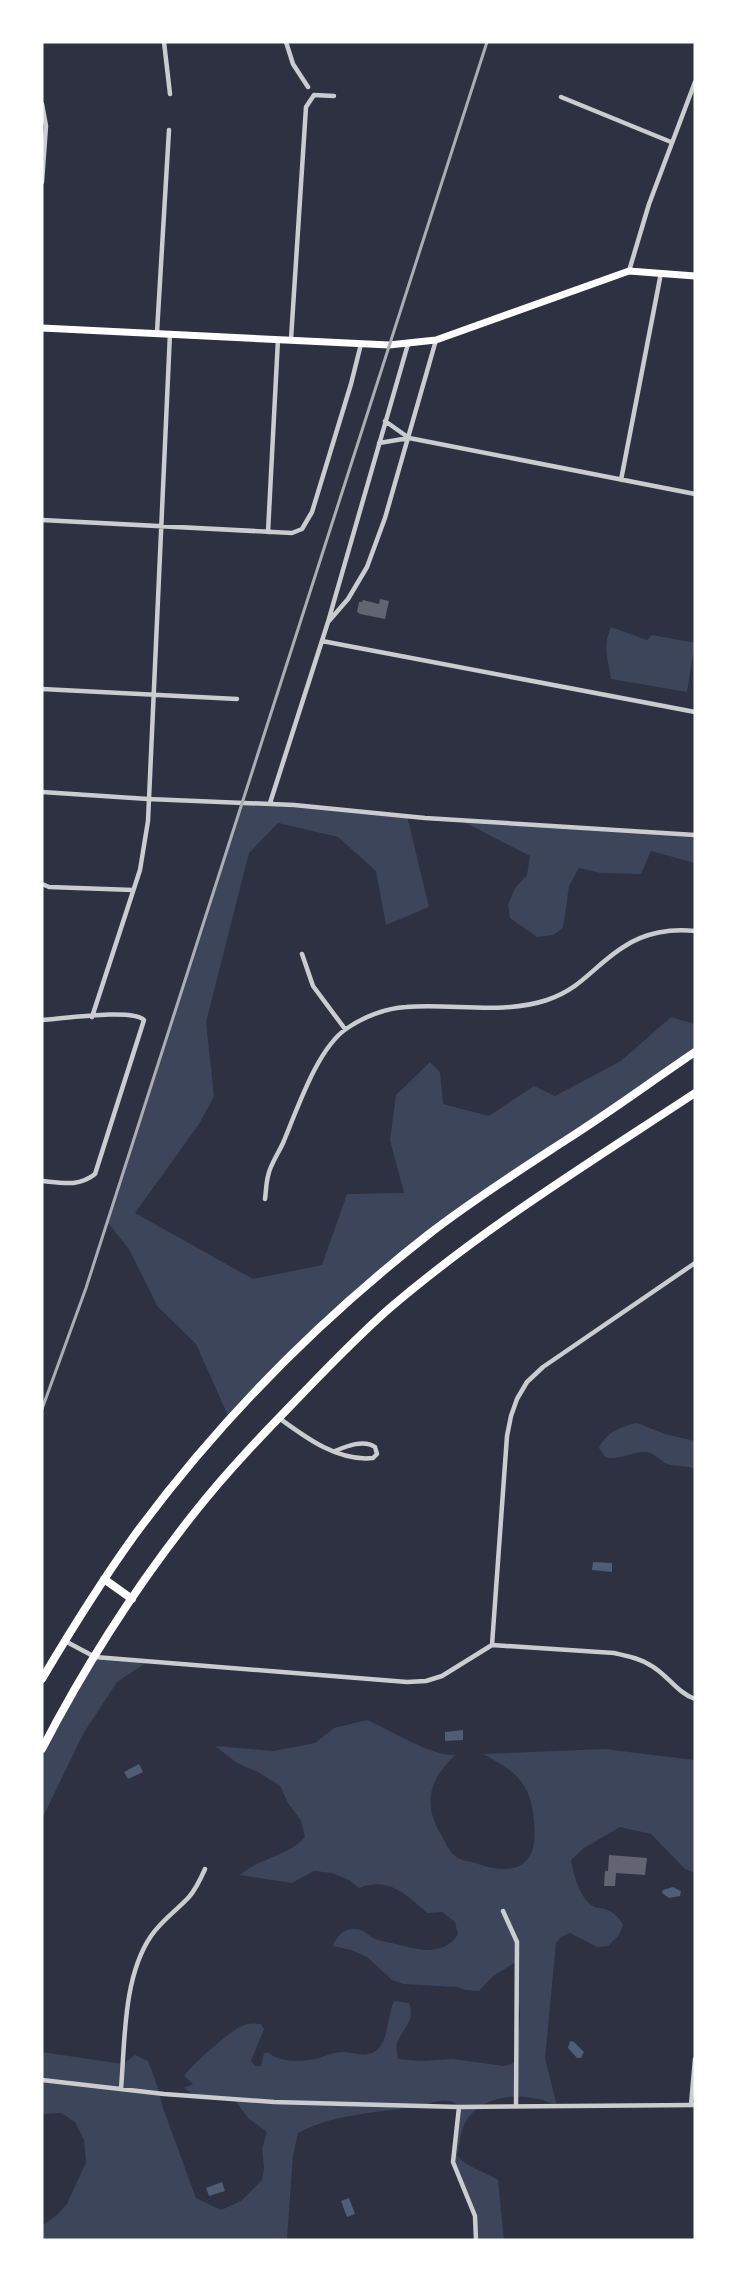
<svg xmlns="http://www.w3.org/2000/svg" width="737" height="2282" font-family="Roboto,sans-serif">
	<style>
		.green { fill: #3c4559 }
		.water { fill: #4f5d75 }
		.building { fill: #626471 }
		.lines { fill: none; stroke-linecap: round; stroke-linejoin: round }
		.minor { stroke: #caccd0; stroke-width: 4.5 }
		.secondary { stroke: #fff; stroke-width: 7 }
		.primary { stroke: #fff; stroke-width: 8 }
		.rail { stroke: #abadb3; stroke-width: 3 }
	</style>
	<rect width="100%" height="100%" fill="#2d3142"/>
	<path class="green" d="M611,627L647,640L652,635L695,643L687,692L611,679C608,657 602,649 611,627Z
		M242,802L407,816L429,907L386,925L376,871L338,837L278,823L249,853L206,1022L214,1097L199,1124L135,1213L253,1279L322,1265L347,1194L404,1193L390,1140L396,1095L430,1062L440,1072L443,1104L489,1116L534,1086L555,1096L621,1061L671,1017L695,1024V1052L431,1233L339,1311L230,1420L196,1344L158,1307L129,1249L107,1222Z
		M460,820L695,835V863L651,851L641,874L601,873L579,868L569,886L563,928L553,935L537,937L510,918L508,905L515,888L527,875L530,856Z
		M637,1423L665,1434L695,1441V1469C686,1465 676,1467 667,1464C660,1461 655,1453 647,1452C631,1451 620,1461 605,1457L599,1448C605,1433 622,1426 637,1423Z
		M95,1657L147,1662L117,1682L83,1734L42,1819V1749Z
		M367,1720C390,1730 431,1756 455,1755C429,1780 422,1804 442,1836C445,1842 449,1851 454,1855C458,1860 469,1861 475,1863C514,1877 539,1868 534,1822C531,1782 516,1772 483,1754L604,1749L695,1760V1873L685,1869L651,1834L620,1827L584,1848L571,1860C573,1874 581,1902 595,1907C598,1909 602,1907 605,1909C612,1911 620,1918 623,1925L619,1935L608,1946L597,1947L570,1933L561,1937L556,1943L545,2058L557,2106C529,2091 482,2092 465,2123C460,2133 460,2145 457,2155C467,2168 484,2171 498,2180L504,2240H478L476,2214L454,2162L460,2120L459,2107C456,2103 453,2101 447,2101C437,2100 429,2104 420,2106C379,2113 335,2113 298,2133L293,2155L287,2239L291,2240H42V2226L58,2214L67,2204L86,2162L84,2140L75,2122L61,2113L42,2114V2052L123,2064L135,2055L148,2061C154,2076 160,2092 163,2108L196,2198L221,2210L241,2201L262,2180L264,2168L262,2149L267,2132L248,2118L234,2099L196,2096L184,2088L193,2084L184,2076C194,2063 227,2033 242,2026C248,2023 254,2023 261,2024L264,2029L251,2061L255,2066H261L264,2053H269C281,2063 304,2062 319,2058C326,2056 334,2052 342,2052C353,2052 368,2059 378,2049C389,2038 387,2016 394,2001L409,2003C416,2022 402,2028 397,2044C396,2048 397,2054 398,2059L421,2061L453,2059L504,2066L512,2064L516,2059L520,2017L516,1962L493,1976L479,1991L465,1990L457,1987L403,1984L392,1980L367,1957L351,1950L333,1946C337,1934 347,1926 361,1930C366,1932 369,1936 373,1938C380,1941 388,1942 396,1944C418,1950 444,1957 458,1934L455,1922L442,1912L427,1913C407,1895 388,1876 359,1888L349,1880L332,1873L314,1871L292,1883L240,1875C259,1858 289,1856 305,1837L301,1821L288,1803L280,1786L258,1772L237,1763L215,1746L274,1751L315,1743L334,1728Z"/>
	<path class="water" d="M593,1562L612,1563V1572L592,1570Z
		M463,1730V1740L445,1741V1732Z
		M139,1764L143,1772L128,1779L124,1772Z
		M673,1887L681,1891L680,1896L669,1898L662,1893L663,1890Z
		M570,2041L574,2042L584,2052L581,2058H577L568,2048Z
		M222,2182L225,2191L209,2196L206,2188Z
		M349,2198L355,2214L347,2217L341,2201Z"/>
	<path class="building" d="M380,599L389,601L385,619L360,614L357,612L359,602H362L363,600L379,604Z
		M609,1855L647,1858L645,1875L616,1873L615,1886H604L605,1871H608Z"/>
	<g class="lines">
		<path class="minor" d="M164,42L170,94
			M286,42L293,64L308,87
			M561,97L671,142
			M42,104L46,126L42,182
			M629,271L649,204L695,82
			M157,332L169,130
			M291,339L306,107L314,95L334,96
			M385,421L409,438L695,494
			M379,443L409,438
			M621,480L661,273
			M42,520L292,533L302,529L312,512L351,384L361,344
			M268,532L278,339
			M329,621L348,599L367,567L385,518L436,340
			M322,641L695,712
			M42,689L237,699
			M42,792L148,799L294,805L425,818L695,835
			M270,803L328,622L408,344
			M42,884L49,887L133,890
			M302,954L313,986L345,1029
			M92,1017L140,870L148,821L170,333
			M42,1020C61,1019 133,1008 144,1020L95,1174C79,1187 62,1183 42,1181
			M265,1199C266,1192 266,1184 268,1176C270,1165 278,1154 283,1143C297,1110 317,1049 346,1029C363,1017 386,1008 406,1007C452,1003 502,1015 547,1000C583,988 595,964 625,946C645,933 671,928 695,931
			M279,1418C305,1437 338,1462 373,1458L377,1454L375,1447C364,1439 347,1446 335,1451
			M65,1641L95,1657L407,1682L426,1681L442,1676L492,1645L614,1653C627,1656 639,1658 650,1665C667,1674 676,1692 695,1699
			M492,1645L507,1436L511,1416L517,1399L527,1382L543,1367L695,1263
			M503,1911L517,1942L516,2106
			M42,2080L164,2094L274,2102L459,2107L695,2105
			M121,2089C125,2041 123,1977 151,1936C162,1920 176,1911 189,1897C196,1889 201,1878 205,1869
			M691,2105L695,2059
			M459,2107L453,2162L475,2216L476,2240"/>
		<path class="secondary" d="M42,328L389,345L436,340L629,271L695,276"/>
		<path class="primary" d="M104,1579L132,1599
			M42,1679C71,1630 101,1582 134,1536C217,1423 319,1320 429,1234C473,1200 520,1170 566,1140C610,1112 652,1081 695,1052
			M42,1749C85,1666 137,1585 195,1512C228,1470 266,1431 303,1393C331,1364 360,1334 391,1307C485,1227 592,1161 695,1093"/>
		<path class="rail" d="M42,1409L86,1288L487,42"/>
	</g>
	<rect width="737" height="2282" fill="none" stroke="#ffffff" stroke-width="87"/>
</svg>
